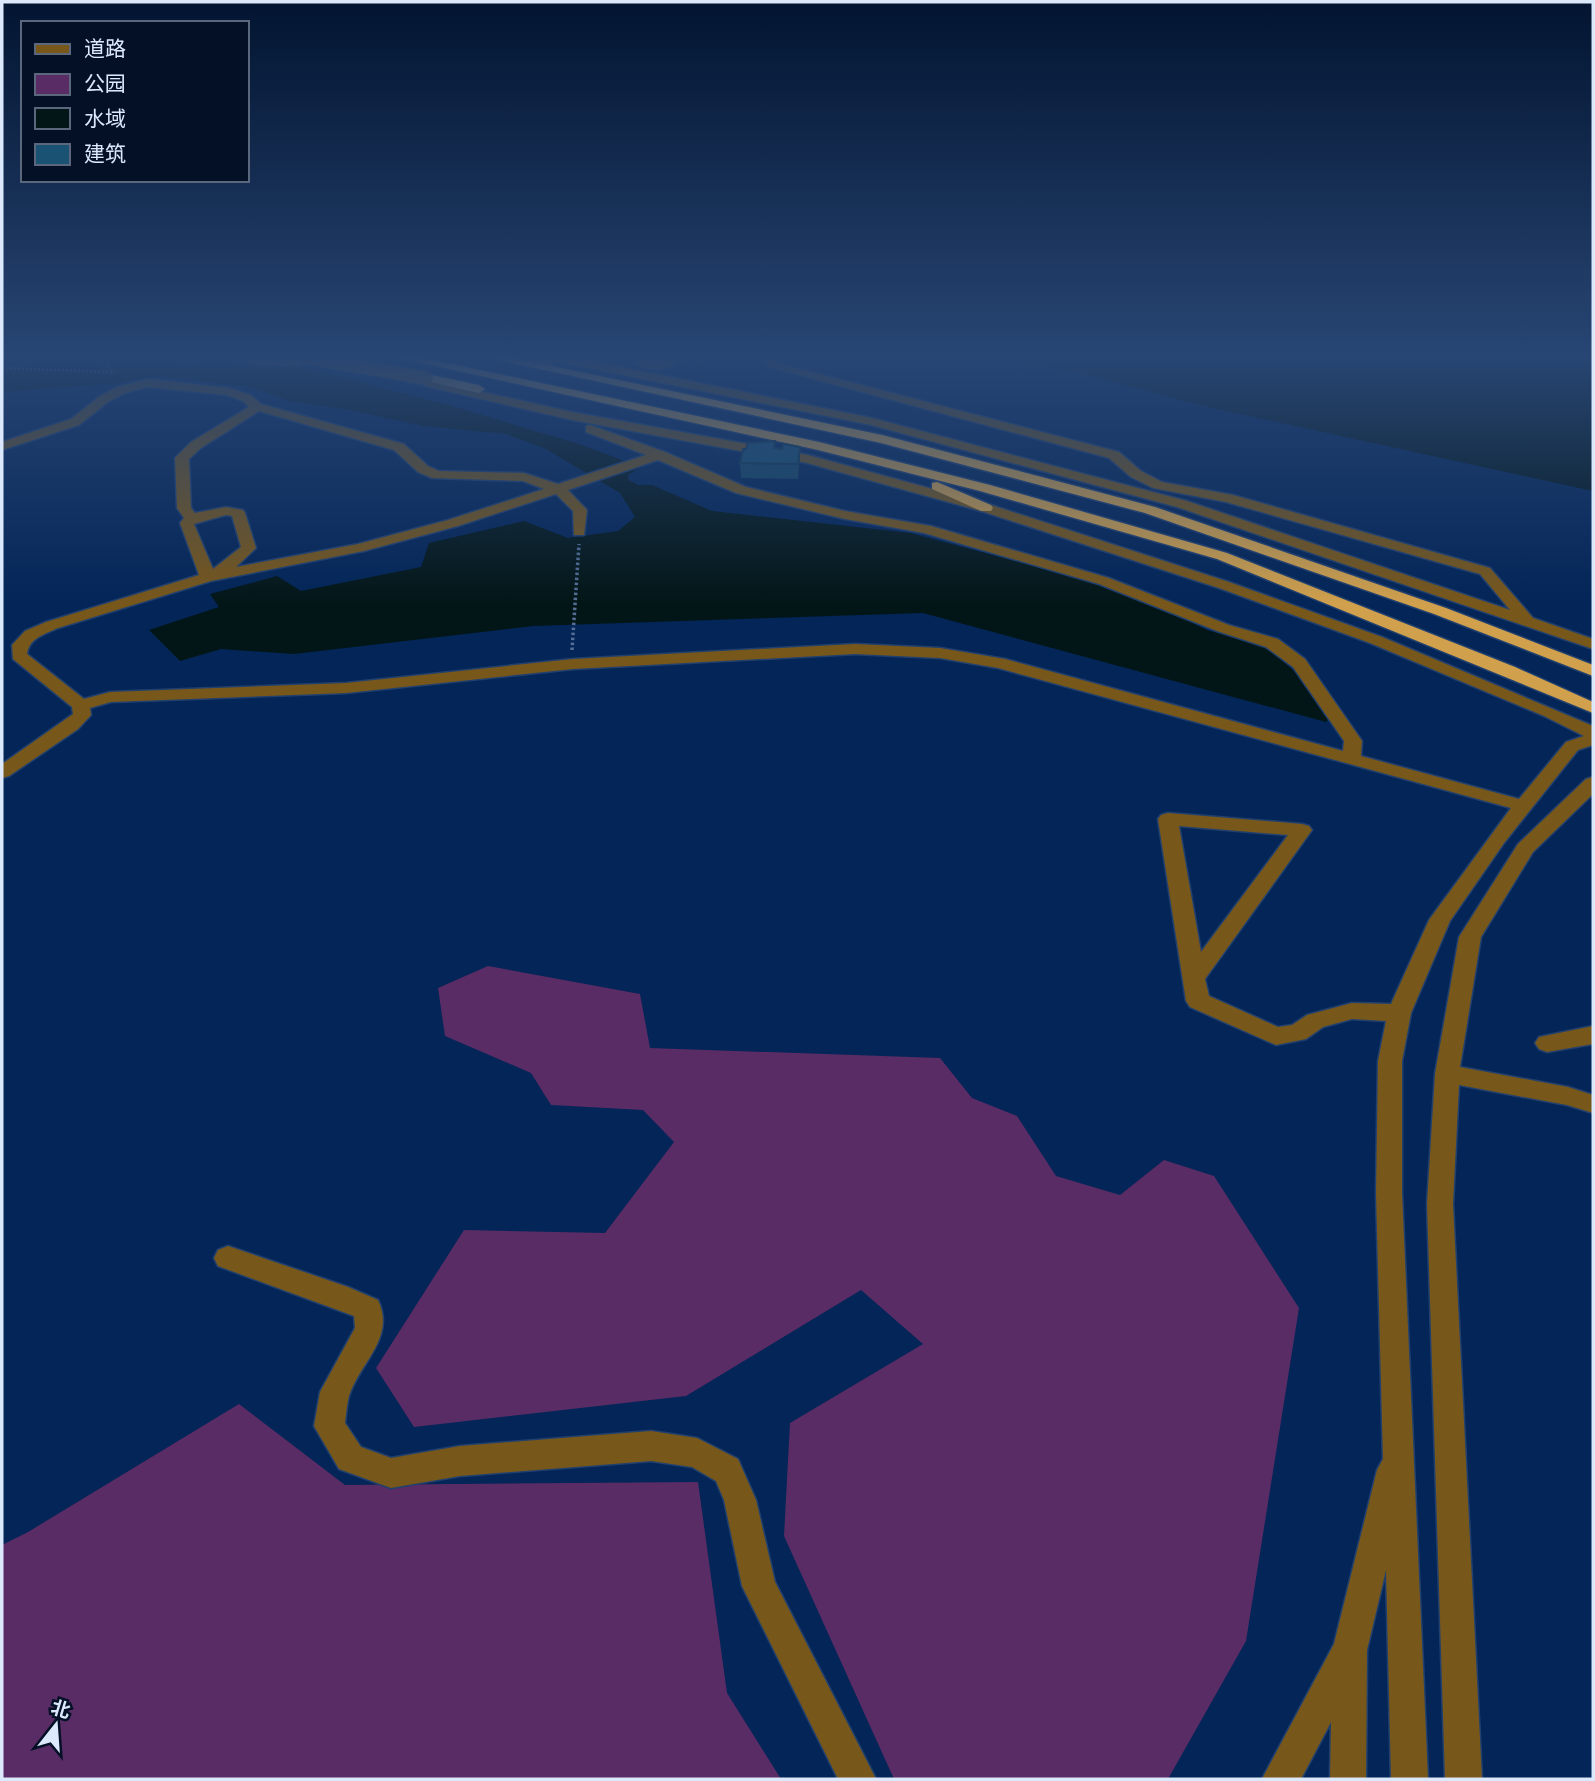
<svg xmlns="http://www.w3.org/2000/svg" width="1595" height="1781" font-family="Ubuntu,'Noto Sans SC',sans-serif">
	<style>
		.green { fill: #592c65 }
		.water { fill: #031617 }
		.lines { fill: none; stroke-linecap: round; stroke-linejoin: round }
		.minor-casing { stroke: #21406e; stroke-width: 3 }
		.highway-casing { stroke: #21406e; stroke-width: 3 }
		.path-far1 { stroke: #546e95; stroke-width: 2.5; stroke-dasharray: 2 2; stroke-linecap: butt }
		.path { stroke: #546e95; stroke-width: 3.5; stroke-dasharray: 2.5 2.5; stroke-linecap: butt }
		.minor { fill: #78571b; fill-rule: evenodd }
		.highway { fill: #d0a04c; fill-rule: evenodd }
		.minor-bridge-casing { stroke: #21406e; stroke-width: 15; stroke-linecap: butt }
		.minor-bridge { stroke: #78571b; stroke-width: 13 }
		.wall { fill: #164763 }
		.shaded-wall { fill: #123950 }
		.building { fill: #1a5273; stroke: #123950; stroke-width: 2 }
	</style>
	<rect width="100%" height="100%" fill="#032557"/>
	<path class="green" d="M488,966L640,994L650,1048L940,1058L972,1098L1017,1116L1056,1176L1120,1195L1164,1160L1214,1176L1299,1308L1246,1641L1168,1779H894L784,1536L790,1423L923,1344L861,1290L686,1396L414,1427L376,1368L464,1230L605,1233L674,1142L643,1110L551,1105L531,1073L445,1036L438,988Z
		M239,1404L345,1485L698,1482L727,1693L781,1779H2V1545L28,1532Z"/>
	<path class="water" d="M2,354H186L178,367H192L210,357L238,365H295L445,404L576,443L641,467L628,475L629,480L638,485H652L712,511L910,533L1079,578L1149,601L1207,630L1267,647L1309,684L1331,716L1326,722L923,613L533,626L294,654L221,649L180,661L149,630L219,607L210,594L277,576L301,591L421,567L429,543L524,521L568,538L618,531L635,517L620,493L544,448L506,434L423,426L350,410L289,401L250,387L159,376L119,383L2,392Z
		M990,354H1593V491L1203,406L1096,377Z"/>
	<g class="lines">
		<g class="minor-casing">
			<path id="minor" d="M505,354H557L872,418L1187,501L1510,610L1480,574L1226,502L1153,488L1131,477L1109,458L769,367L758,354H770L777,363L1119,452L1141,471L1162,482L1233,495L1490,568L1533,618L1593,639V649L1177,507L871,425L554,361L553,364L549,365Z
				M676,354H689C675,368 652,375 634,363C648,354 660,366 676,354Z
				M403,374L572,412L808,455L991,505L1229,582L1382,637L1593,726V745L1578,750L1504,843L1450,921L1411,1013L1402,1061V1193L1428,1779H1391L1386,1570L1367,1650L1366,1779H1330L1331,1722L1301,1779H1262L1334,1644L1377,1470L1383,1459L1376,1193L1378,1061L1386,1021L1352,1019L1323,1027L1306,1039L1276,1045L1190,1007L1186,1001L1158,819L1161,815L1168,813L1302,824L1309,826L1312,830L1205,979L1209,996L1278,1027L1292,1025L1307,1015L1352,1003L1391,1004L1429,920L1511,808L998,668L940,658L855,654L573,669L346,693L111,702L90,708L91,715L78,729L9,776L2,778V764L73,714L72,707L13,659L12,645L25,631L46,622L199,575L180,523L184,518L177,508L175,458L191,442L249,407L243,401L227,395L148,387L125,393L108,402L79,425L2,450V442L71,419L100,396L117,387L148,379L229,388L251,395L261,404L404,444L428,466L439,471L524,473L558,484L646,455L586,432V426L590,425L665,452L746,487L845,511L931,526L1109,578L1229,625L1278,639L1305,659L1362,741L1361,756L1519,799L1566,742L1584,736L1544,716L1370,643L1219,588L981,511L807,463L572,420L399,380V376ZM259,411L394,450L418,472L432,478L523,481L544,489L448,520L358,544L236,567L256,548L245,513L243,510L226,507L195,513L191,508L189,459L201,448ZM658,460L736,493L845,519L924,533L1099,584L1217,631L1266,647L1293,667L1344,741L1343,751L1005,659L940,648L855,644L573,659L346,683L110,692L84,699L27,654C29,638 45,634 58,628L211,581L364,551L458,526L556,494L573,511L574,535H584L587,510L568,490ZM226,515L232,516L241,547L213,569L194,524ZM1179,826L1288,835L1201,952Z
				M1593,777V794L1533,852L1481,937L1460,1067L1568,1087L1593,1095V1113L1567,1105L1459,1085L1453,1204L1482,1779H1445L1427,1204L1435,1074L1459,937L1518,844L1586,779Z
				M1593,1026V1044L1547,1052L1539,1049L1535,1043L1539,1037Z
				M228,1246L348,1287L378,1300C396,1338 360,1362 349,1396C347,1404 346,1414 345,1423L361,1447L391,1458L460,1446L651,1431L697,1438L738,1459L756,1500L775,1582L876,1779H838L742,1586L724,1500L716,1481L692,1467L651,1461L460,1476L391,1488L339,1469L314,1426L320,1392L355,1328L354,1316L218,1266L214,1258L218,1250Z"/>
		</g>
		<g class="highway-casing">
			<path id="highway" d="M381,354H404L819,442L990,485L1227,553L1515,667L1593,702V713L1217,559L980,491L818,450Z
				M471,354H494L882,435L1155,507L1446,608L1593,665V676L1434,614L1145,513L881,443Z
				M426,374L479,385L485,389L479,393L422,380V376Z
				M937,482L991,505L993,508L991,511H981L932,489V483Z"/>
		</g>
		<path class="path-far1" d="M108,354L103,360L115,373
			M2,368L113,372"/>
		<path class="path" d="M572,650L579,544"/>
		<use href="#minor" class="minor"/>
		<use href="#highway" class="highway"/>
		<g class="minor-bridge-casing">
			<path id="minor-bridge" d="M241,354L260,359L298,360
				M284,354L426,378"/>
		</g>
		<use href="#minor-bridge" class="minor-bridge"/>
	</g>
	<path class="wall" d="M682,354H712L702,362L682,359Z
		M800,447L798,479L741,478L740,463L775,448Z"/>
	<path class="shaded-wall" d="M701,354H712L702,362Z
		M800,447V462L798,479V464Z"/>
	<path class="building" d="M775,441L774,448L782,449L783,444L800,447L798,464L740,463L743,449H746L748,443Z"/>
	<linearGradient id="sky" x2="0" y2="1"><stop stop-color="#021430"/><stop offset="0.59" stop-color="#284674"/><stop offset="1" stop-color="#284674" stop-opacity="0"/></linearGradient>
	<rect width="1595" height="604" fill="url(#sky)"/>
	<rect width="1595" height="1781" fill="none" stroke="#dce9fc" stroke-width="7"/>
	<rect x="21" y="21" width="228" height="161" fill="#041026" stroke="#5a677c" stroke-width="2"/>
	<rect x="35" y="44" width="35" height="10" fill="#78571b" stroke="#5a677c" stroke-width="2"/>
	<text x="84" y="56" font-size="21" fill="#dce9fc">道路</text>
	<rect x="35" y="74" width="35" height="21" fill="#592c65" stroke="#5a677c" stroke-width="2"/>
	<text x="84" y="91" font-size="21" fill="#dce9fc">公园</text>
	<rect x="35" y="108" width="35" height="21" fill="#031617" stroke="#5a677c" stroke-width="2"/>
	<text x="84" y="126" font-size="21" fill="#dce9fc">水域</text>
	<rect x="35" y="144" width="35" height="21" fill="#1a5273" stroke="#5a677c" stroke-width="2"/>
	<text x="84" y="161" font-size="21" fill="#dce9fc">建筑</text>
	<g transform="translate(56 1725) rotate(17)" stroke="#041026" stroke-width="5" paint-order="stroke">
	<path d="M0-5L12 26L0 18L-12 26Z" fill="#dce9fc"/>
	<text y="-10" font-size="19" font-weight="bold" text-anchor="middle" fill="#dce9fc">北</text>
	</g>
</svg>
